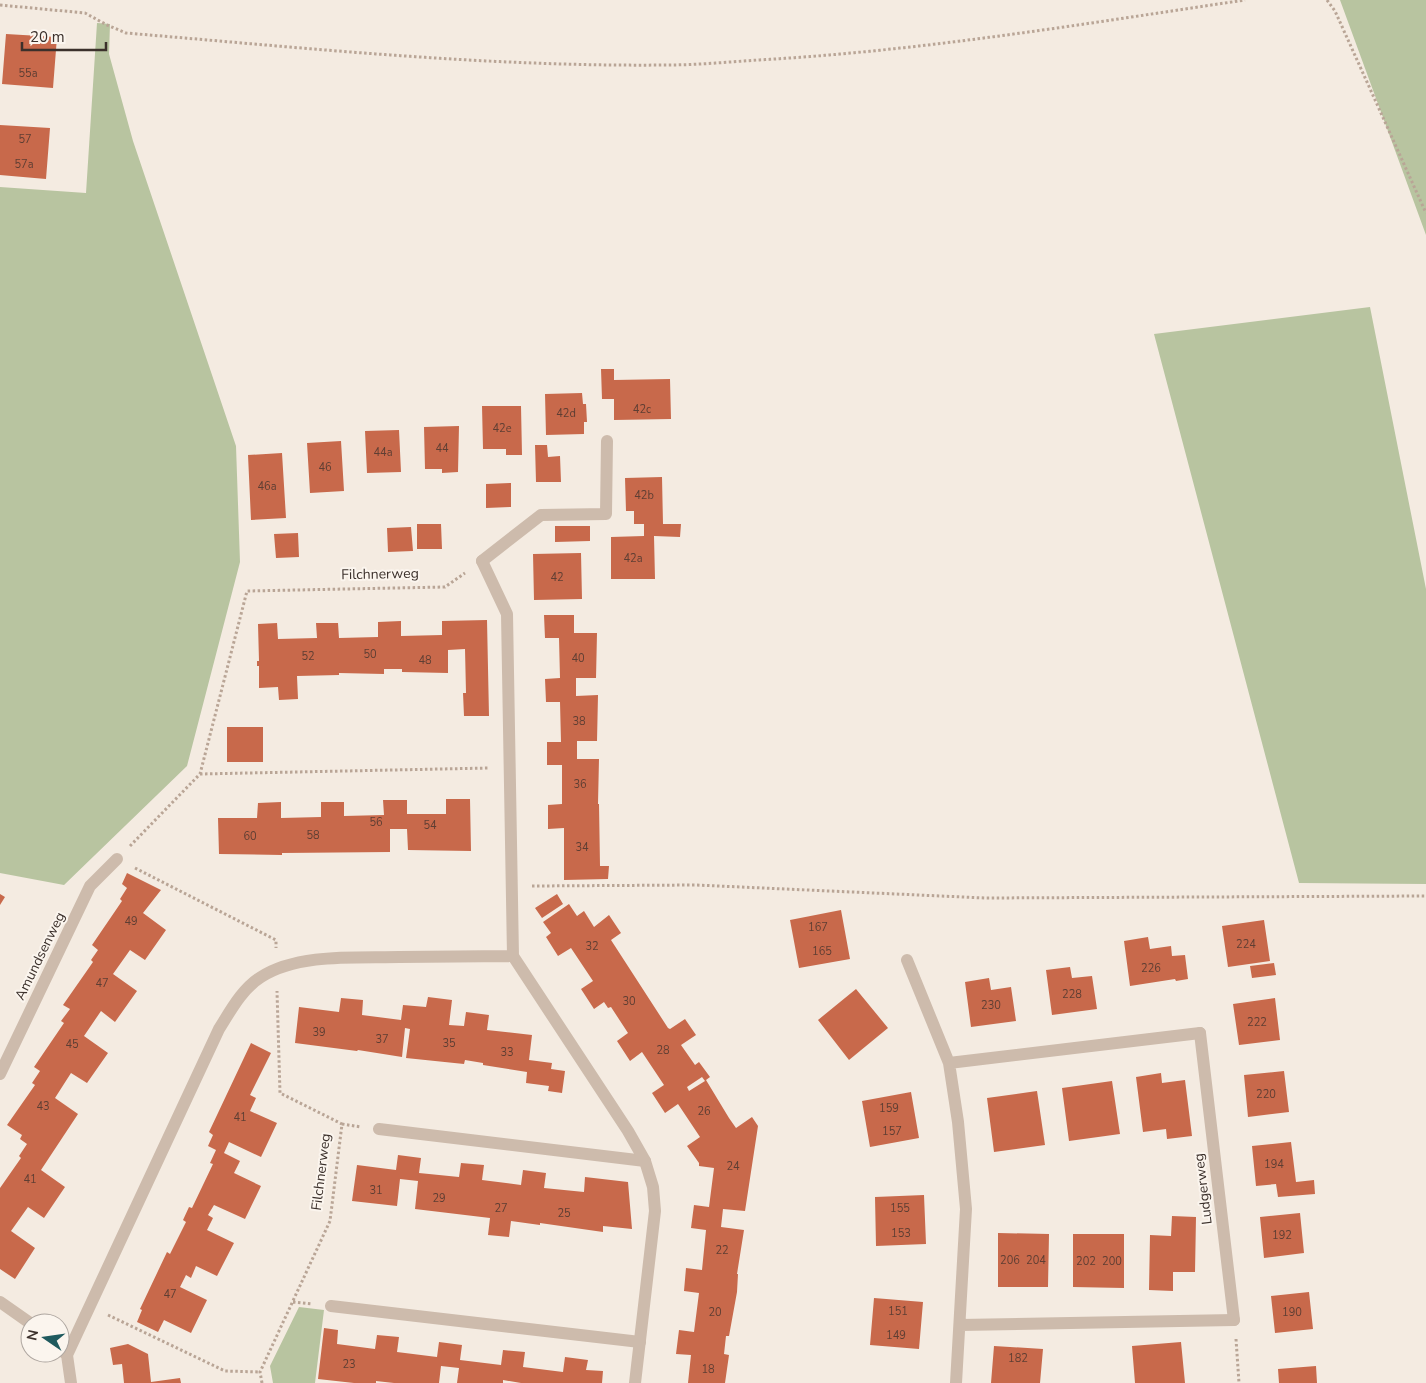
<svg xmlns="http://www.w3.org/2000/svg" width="1426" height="1383" font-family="'Nunito Sans',sans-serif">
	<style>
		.green { fill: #b8c4a0 }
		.building { fill: #c8694b; fill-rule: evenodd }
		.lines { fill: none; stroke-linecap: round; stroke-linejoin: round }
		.path { stroke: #b9a596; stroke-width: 3; stroke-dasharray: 2.5 2.5; stroke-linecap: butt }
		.service { stroke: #cdbbac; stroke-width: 12 }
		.minor { stroke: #cdbbac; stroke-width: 12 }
		.labels { text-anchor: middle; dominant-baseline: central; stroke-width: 4; stroke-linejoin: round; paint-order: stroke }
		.number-label { font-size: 11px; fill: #5e3e33 }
		.street-label { font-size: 14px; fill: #3b302b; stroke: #fbf5ee }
	</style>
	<rect width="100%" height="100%" fill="#f4ebe1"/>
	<path class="green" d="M1340,0H1426V235Z
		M97,23L110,24L109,54L133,141L236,446L240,562L187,766L64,885L0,873V187L86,193Z
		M1370,307L1426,589V884L1299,883L1154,334Z
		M299,1307L324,1310L315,1383H273L270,1366Z"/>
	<path class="building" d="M6,34L57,37L53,88L2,84Z
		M0,125L50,128L46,179L0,175Z
		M601,369H614V380L670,379L671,419L614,420V399H602Z
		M582,393L583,404H586L587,422H584V434L546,435L545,394Z
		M482,406H521L522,455H506V449H483Z
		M459,426L458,472L442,473V469H425L424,427Z
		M399,430L401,472L367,473L365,431Z
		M341,441L344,491L310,493L307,443Z
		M535,445H547L548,457L560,456L561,482H536Z
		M282,453L286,518L251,520L248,455Z
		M662,477L663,524H681L680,537L654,536L655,579H611V537L644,536V524H634V511H626L625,478Z
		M511,483V507L486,508V484Z
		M417,524H441L442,549H417Z
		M555,526H590V541L555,542Z
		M411,527L413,551L388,552L387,528Z
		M298,533L299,557L276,558L274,534Z
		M581,553L582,599L534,600L533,554Z
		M544,615H574V633H597L596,678H576V696L598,695L597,741H577V759H599L598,804H599L600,866H609L608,879L564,880V828L548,829V805L562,804V765H547V742H561L560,702H546L545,679L560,678L559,638H545Z
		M487,620L489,716H464L463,693H466L465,649L448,650V673L402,672V669H384V674L339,673V675L297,676L298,699L279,700L278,687L259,688V666H257V661H259L258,624L277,623L278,639L317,638L316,623H338L339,638L378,637V622L401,621V636L442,635V621Z
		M227,727H263V762H227Z
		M446,799H470L471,851L408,850L407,829H390V852L282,853V855L219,854L218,818H257L258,803L281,802V818L321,817V802H344V816L384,815L383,800H407V814H446Z
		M127,873L161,890L143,913L166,930L145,960L130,950L113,974L137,991L115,1022L101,1011L84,1036L108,1053L87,1083L71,1073L55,1098L78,1114L41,1170L65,1187L44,1218L28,1207L11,1231L35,1248L15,1279L0,1269V1188L21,1158L19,1156L27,1144L20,1139L22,1135L7,1125L35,1085L32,1083L40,1071L34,1067L64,1023L61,1021L70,1009L63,1005L93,962L91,960L98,950L92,945L122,901L120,899L127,888L122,884Z
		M0,894L5,897L0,905Z
		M557,894L563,904L542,918L535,908Z
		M569,904L577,916L584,911L594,927L609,915L621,933L611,940L668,1028L670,1029L685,1019L696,1035L681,1045L695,1065L699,1062L710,1077L706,1080L729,1118L736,1128L752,1117L758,1126L745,1211L723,1209L721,1227L744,1230L737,1274H738L737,1292L729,1336H726L724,1354L729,1355L725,1383H688L691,1355L676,1354L679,1330L694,1332L699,1293L684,1291L686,1268L702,1270L706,1230L691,1228L694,1205L709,1207L714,1168L699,1166V1163L687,1146L700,1137L678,1104L665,1113L652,1093L664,1085L642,1052L630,1061L617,1041L628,1033L611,1007L608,1008L604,1002L594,1009L581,989L593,981L571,948L558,956L546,937L551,933L543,922ZM702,1077L705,1081L689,1091L687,1087Z
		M841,910L850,959L799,968L790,920Z
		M1264,920L1270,961L1228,967L1222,926Z
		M1148,937L1150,949L1171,946L1172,956L1185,955L1188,979L1176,981L1175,979L1130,986L1124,941Z
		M1274,963L1276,975L1252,978L1250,966Z
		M1070,967L1072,978L1092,976L1097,1009L1052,1015L1046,970Z
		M989,978L991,990L1011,987L1016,1021L971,1027L965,982Z
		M856,989L888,1028L849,1060L818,1020Z
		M428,997L452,1000L449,1025L464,1026L466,1012L489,1015L487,1030L532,1035L529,1060L552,1063L551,1069L565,1071L562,1093L548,1091L549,1086L526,1083L527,1072L483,1065V1063L465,1060L464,1064L406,1058L410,1029L405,1028L402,1057L358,1050L357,1051L295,1043L299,1007L339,1012L341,998L363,1000L362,1015L401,1020L403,1005L426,1007Z
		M1275,998L1280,1040L1239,1045L1233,1004Z
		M251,1043L271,1053L250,1095L256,1098L250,1111L277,1123L261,1157L229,1142L224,1153L240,1161L234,1173L261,1186L245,1219L214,1205L208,1215L213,1218L207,1230L234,1243L217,1276L196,1266L191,1278L186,1275L180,1287L207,1300L191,1333L164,1320L158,1332L137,1322L142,1310L140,1309L167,1252L170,1254L186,1222L183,1220L189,1207L192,1208L213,1164L210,1163L216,1150L208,1146L213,1135L209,1132Z
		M1284,1071L1289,1112L1248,1117L1244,1075Z
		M1161,1073L1162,1083L1185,1080L1192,1136L1167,1139L1166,1129L1143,1132L1136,1077Z
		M1112,1081L1120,1134L1069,1141L1062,1088Z
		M1037,1091L1045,1145L994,1152L987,1098Z
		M911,1092L919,1138L870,1147L862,1101Z
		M1291,1142L1296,1182L1314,1180L1315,1194L1278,1197L1276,1184L1256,1186L1252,1146Z
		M398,1155L421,1158L419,1173L459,1177L461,1163L484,1165L482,1180L521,1185L523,1170L546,1173L544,1188L584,1192L585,1177L628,1182L632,1229L603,1226V1232L540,1223V1225L511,1221L509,1237L488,1235L490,1218L415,1209L418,1181L400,1179L397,1206L352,1201L357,1165L396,1170Z
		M924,1195L926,1244L876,1246L875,1197Z
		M1300,1213L1304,1253L1264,1258L1260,1217Z
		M1172,1216L1196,1217L1195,1272H1173V1291L1149,1290L1150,1235L1171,1236Z
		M998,1233L1049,1234L1048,1287H998Z
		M1073,1234H1124V1288L1073,1287Z
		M1309,1292L1313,1329L1275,1333L1271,1296Z
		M874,1298L923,1302L919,1349L870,1345Z
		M324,1328L338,1330L337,1344L375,1349L377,1335L399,1337L397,1352L437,1357L439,1342L462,1345L460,1360L501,1365L503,1350L525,1352L523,1367L563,1372L565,1357L588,1360L586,1370L603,1371L602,1383H521L503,1380V1383H457L459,1368L441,1366L439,1383H394L376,1381V1383H354L318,1379Z
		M1181,1342L1185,1383H1135L1132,1346Z
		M128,1344L148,1354L151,1382L180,1378L181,1383H124L122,1364L113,1365L110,1348Z
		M994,1346L1043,1349L1040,1383H991Z
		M1316,1366L1317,1383H1279L1278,1369Z"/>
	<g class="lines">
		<path class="path" d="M1327,0L1335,11L1426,213
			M0,5L85,13L107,25L126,33C306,48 486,67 667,65C697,65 728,62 758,60C921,51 1083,24 1245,0
			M200,774L489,768
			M130,846L200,774L247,591L445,587L465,573
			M135,868L276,940V948
			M532,886L696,885L985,898L1426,896
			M342,1124L361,1127
			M293,1302L312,1304
			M108,1315L225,1371L260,1372
			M1236,1339L1239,1383
			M262,1383L260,1372L330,1221L342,1124L280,1093L277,991"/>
		<path class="service" d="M482,561L541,515L606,514L607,441
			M1200,1033L1234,1320
			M0,1074L90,886L117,859
			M379,1129L645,1161
			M331,1306L640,1342"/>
		<path class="minor" d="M482,561L507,614L513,956L628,1131L645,1161L653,1187L655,1211L635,1383
			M907,960L949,1063L958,1122L966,1209L956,1383
			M949,1063L1200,1033
			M0,1302L30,1323
			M960,1325L1234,1320
			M60,1349L67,1355L71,1383
			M67,1355L219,1029C231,1010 242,989 261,977C298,953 357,958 399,957C437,957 475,956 513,956"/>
	</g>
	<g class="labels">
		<g class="number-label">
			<text x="28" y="73">55a</text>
			<text x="25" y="139">57</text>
			<text x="24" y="164">57a</text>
			<text x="642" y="409">42c</text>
			<text x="566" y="413">42d</text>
			<text x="502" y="428">42e</text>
			<text x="442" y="448">44</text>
			<text x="383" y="452">44a</text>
			<text x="325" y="467">46</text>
			<text x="267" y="486">46a</text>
			<text x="644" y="495">42b</text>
			<text x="633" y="558">42a</text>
			<text x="557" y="577">42</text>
			<text x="370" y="654">50</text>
			<text x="308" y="656">52</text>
			<text x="578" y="658">40</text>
			<text x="425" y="660">48</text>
			<text x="579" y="721">38</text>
			<text x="580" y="784">36</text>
			<text x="376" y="822">56</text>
			<text x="430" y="825">54</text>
			<text x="313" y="835">58</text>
			<text x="250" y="836">60</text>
			<text x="582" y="847">34</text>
			<text x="131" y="921">49</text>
			<text x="818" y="927">167</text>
			<text x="1246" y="944">224</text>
			<text x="592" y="946">32</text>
			<text x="822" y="951">165</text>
			<text x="1151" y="968">226</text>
			<text x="102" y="983">47</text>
			<text x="1072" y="994">228</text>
			<text x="629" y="1001">30</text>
			<text x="991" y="1005">230</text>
			<text x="1257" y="1022">222</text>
			<text x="319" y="1032">39</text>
			<text x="382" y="1039">37</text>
			<text x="449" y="1043">35</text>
			<text x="72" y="1044">45</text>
			<text x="663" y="1050">28</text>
			<text x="507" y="1052">33</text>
			<text x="1266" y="1094">220</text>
			<text x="43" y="1106">43</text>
			<text x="889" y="1108">159</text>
			<text x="704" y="1111">26</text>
			<text x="240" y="1117">41</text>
			<text x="892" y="1131">157</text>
			<text x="1274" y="1164">194</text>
			<text x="733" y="1166">24</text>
			<text x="30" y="1179">41</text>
			<text x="376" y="1190">31</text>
			<text x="439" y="1198">29</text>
			<text x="501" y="1208">27</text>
			<text x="900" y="1208">155</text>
			<text x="564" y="1213">25</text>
			<text x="901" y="1233">153</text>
			<text x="1282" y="1235">192</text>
			<text x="722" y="1250">22</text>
			<text x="1010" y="1260">206</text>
			<text x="1036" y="1260">204</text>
			<text x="1086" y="1261">202</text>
			<text x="1112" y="1261">200</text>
			<text x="170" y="1294">47</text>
			<text x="898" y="1311">151</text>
			<text x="715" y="1312">20</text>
			<text x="1292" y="1312">190</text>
			<text x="896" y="1335">149</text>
			<text x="1018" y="1358">182</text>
			<text x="349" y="1364">23</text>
			<text x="708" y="1369">18</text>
		</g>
		<g class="street-label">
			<text transform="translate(380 574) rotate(-1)">Filchnerweg</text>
			<text transform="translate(40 956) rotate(-64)">Amundsenweg</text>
			<text transform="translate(321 1172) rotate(-83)">Filchnerweg</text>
			<text transform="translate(1203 1189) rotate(-97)">Ludgerweg</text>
		</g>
	</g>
	<g transform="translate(45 1338) rotate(283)"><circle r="24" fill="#fbf5ee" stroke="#aea6a0"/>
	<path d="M0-4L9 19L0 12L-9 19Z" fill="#1f5a5e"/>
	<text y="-8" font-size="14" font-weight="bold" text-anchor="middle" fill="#3b302b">N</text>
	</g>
	<path d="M22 42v8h84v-8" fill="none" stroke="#3b302b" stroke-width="2.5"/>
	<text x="30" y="42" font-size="15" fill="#3b302b" stroke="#fbf5ee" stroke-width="4" paint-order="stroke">20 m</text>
</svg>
